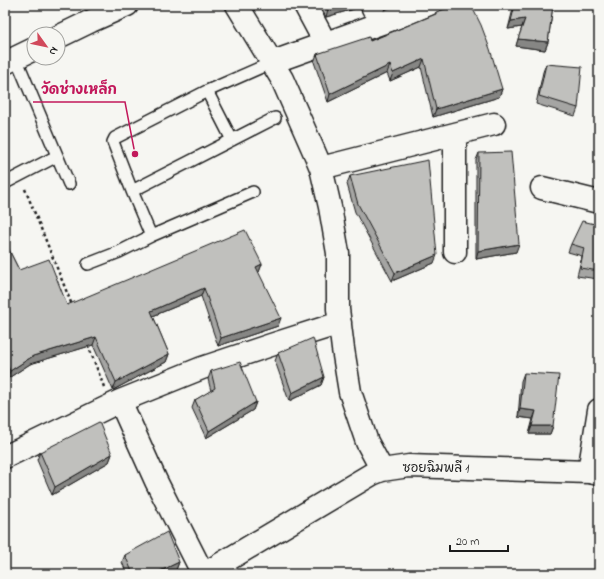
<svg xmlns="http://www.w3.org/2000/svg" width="604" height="579" font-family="'Indie Flower','Playpen Sans Thai',sans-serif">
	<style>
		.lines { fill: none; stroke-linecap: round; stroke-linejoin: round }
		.service-casing { stroke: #1c1c1c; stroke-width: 14 }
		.minor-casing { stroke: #1c1c1c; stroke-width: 25 }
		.path { stroke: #1c1c1c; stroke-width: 2.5; stroke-dasharray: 3 3; stroke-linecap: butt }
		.service { stroke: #f6f6f2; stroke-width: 11 }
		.minor { stroke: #f6f6f2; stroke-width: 22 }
		.wall { fill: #a5a5a3; stroke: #1c1c1c }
		.shaded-wall { fill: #868684; stroke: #1c1c1c }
		.building { fill: #c0c0bd; stroke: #1c1c1c }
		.labels { text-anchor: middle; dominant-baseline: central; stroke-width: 3.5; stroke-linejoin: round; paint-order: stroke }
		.street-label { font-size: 13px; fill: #1c1c1c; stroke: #f6f6f2 }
		.leader { fill: none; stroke: #c2185b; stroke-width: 1.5 }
		.callout-dot { fill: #c2185b; stroke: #f6f6f2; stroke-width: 1.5 }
		.callout-label { font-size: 14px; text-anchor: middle; font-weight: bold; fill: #c2185b; stroke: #f6f6f2; stroke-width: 3.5; stroke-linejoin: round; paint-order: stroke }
	</style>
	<rect width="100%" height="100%" fill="#f6f6f2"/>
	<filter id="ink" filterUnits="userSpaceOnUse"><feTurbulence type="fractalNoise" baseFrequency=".025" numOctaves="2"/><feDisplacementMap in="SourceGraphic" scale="8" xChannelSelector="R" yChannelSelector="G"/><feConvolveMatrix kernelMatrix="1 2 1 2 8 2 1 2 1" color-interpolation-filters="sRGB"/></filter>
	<g filter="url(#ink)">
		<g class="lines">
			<g class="service-casing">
				<path id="service" d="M16,58L69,184
					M207,91L232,140
					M5,183L57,156
					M132,191L275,118
					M151,236L132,191L113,142L115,138L207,91L273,62
					M88,264L119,252L151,236L253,192"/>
			</g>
			<g class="minor-casing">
				<path id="minor" d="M237,5L282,79L316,156L321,168L330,207L338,253V309L343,349L350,392L367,442L382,470
					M305,5L320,33
					M372,5L373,8
					M58,37L91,21L127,5
					M273,62L432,5
					M5,63L34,49
					M321,168L494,124
					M542,188L599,202
					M455,252V134
					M120,401L156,481L203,574
					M5,457L120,401L202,368L271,345L340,323
					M589,472L599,410
					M204,574L372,474L382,470L409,466L589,472L599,474"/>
			</g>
			<path class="path" d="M25,189L72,305
				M88,345L104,387"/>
			<use href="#service" class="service"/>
			<use href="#minor" class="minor"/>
		</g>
		<path class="wall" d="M319,5H356L354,9L326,17Z
			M514,5H553L548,42L545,50L516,46L522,27L508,29Z
			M436,12L502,89L499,97L433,117L421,67L390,81L387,73L328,102L314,62L317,54L370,41L435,14Z
			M546,64L578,108L575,116L536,104L543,72Z
			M479,153L516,252L476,259V160Z
			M350,176L434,263L392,281L355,212L347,184Z
			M599,225V276L598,279L577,276L582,256L568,252L571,244Z
			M5,242L19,270L67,305L262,264L259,272H258L278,326L218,346L201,296L153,316L169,354L166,362L113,390L93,345L30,364L7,379L5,375Z
			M278,353L324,377L321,385L289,401L275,361Z
			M211,371L256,402L253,410L206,438L192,408L195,400L211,391L208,379Z
			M524,373L553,426L550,434H529L533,419L518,417L521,381Z
			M40,452L112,454L109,462L52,495L37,460Z
			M125,555L179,562L176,570L168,574H127L122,562Z"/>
		<path class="shaded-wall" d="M342,5H356L354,9L326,17L328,9Z
			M525,19L522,27L508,29L511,21Z
			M518,39L548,42L545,50L516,46Z
			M424,59L421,67L390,81L393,73Z
			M390,65L387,73L328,102L330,94Z
			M502,89L499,97L433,117L436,109Z
			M519,244L516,252L476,259L478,251Z
			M437,255L434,263L392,281L395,273Z
			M262,264L259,272L253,275L256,267Z
			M204,288L201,296L148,318L151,311Z
			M281,318L278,326L218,346L221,338Z
			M96,337L93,345L30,364L7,379L10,371L33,356Z
			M169,354L166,362L113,390L116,382Z
			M324,377L321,385L289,401L292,393Z
			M256,402L253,410L206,438L209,431Z
			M520,409L536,411L533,419L518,417Z
			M532,426H553L550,434H529Z
			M112,454L109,462L52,495L55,487Z
			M179,562L176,570L168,574H154Z"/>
		<path class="building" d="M326,5H342L328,9Z
			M457,5H471L481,25L490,49L502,89L436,109L424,59L393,73L390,65L330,94L317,54L369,37L370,41L436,14V12Z
			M515,5H553L548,42L518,39L525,19L511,21Z
			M546,64L582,67L578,108L539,96Z
			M511,152L519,244L478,251L479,153Z
			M428,160L437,255L395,273L358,204L350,176Z
			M582,221L599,225V271L580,268L584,248L571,244Z
			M245,230L262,264L256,267L281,318L221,338L204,288L151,311L169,354L116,382L96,337L33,356L10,371L5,361V242L19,270L49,259L67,305Z
			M313,338L324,377L292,393L278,353Z
			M240,362L256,402L209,431L195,400L215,388L211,371Z
			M524,373L559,375L553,426H532L536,411L520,409Z
			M99,422L112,454L55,487L40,452Z
			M167,532L179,562L154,574H133L125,555Z
			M65,571L66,574H61Z"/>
	</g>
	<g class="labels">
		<g class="street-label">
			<text x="436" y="468">ซอยฉิมพลี 1</text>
		</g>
	</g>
	<path class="leader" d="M135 154L125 102H33"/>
	<circle class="callout-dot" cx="135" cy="154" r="4"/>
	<g class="callout-label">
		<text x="79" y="94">วัดช่างเหล็ก</text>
	</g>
	<rect width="604" height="579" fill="none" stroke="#f6f6f2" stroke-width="20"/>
	<rect x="10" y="10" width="584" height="559" fill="none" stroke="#1c1c1c" stroke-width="1.5" filter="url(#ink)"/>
	<g transform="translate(46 46) rotate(123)"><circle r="19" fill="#f6f6f2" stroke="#9f9f9c"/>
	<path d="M0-3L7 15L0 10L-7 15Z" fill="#d1495b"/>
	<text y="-6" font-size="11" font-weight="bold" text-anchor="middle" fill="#1c1c1c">N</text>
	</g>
	<path d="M450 545v6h58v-6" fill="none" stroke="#1c1c1c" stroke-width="2"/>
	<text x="456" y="545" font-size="12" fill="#1c1c1c" stroke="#f6f6f2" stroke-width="3" paint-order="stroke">20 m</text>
</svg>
